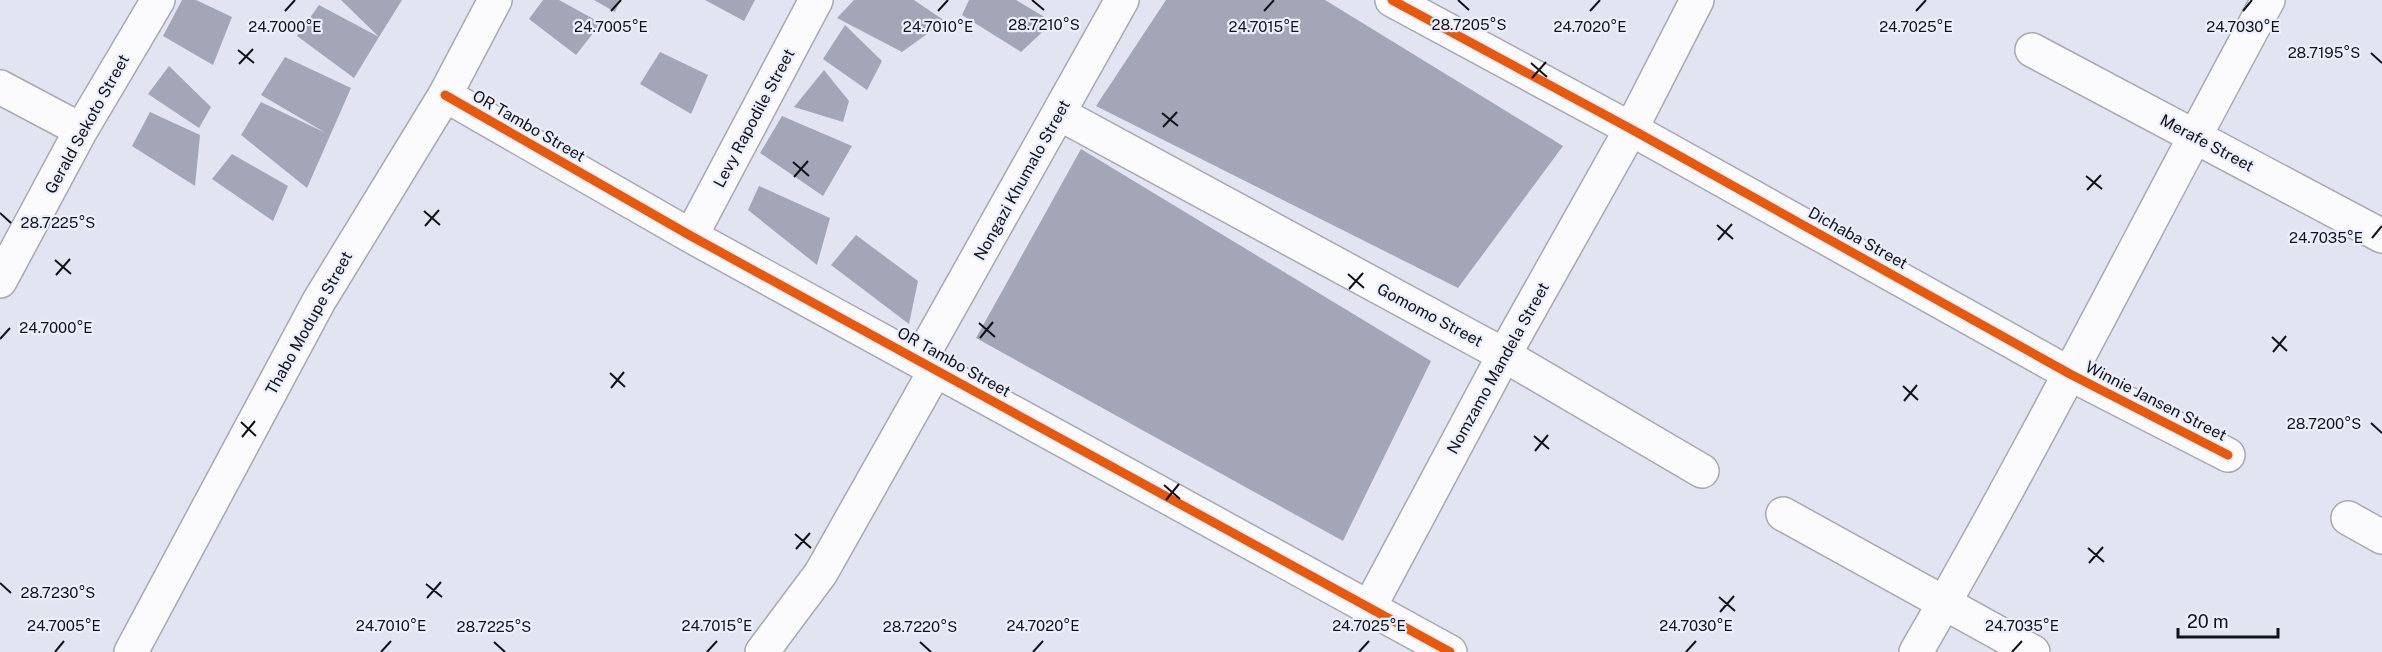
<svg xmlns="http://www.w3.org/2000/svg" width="2382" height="652" font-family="'Public Sans',sans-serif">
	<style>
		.building { fill: #a2a6b7 }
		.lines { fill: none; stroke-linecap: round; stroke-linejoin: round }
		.minor-casing { stroke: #a7a9b2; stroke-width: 36 }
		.minor { stroke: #fbfbfd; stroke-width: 33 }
		.cycleway-casing { stroke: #ebeefc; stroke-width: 13 }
		.cycleway { stroke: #e8590c; stroke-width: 9 }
		.ticks { fill: none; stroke: #11131a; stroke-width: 2 }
		.labels { text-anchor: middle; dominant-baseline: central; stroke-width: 4.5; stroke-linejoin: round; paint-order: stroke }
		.street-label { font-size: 16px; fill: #11131a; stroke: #ebeefc }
		.ticks-label { font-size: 15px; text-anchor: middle; fill: #11131a; stroke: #ebeefc; stroke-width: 4.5; stroke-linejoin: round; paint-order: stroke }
	</style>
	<rect width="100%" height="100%" fill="#e2e5f1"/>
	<path class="building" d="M182,0H196L232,17L213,65L163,36Z
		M341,0H402L379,37Z
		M543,0H559L601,23L576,55L529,19Z
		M594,0H620L615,12Z
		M705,0H755L744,21Z
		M854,0H914L945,21L902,52L837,18Z
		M969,0H1016L1053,22L1021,52L962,15Z
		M1166,0H1325L1563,146L1458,288L1096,106Z
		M319,5L379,37L354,78L297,36Z
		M845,25L882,61L867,90L823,59Z
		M660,52L708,75L691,114L640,84Z
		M285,57L351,88L307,188L241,135L261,102L326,133L261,95Z
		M169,66L211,107L199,128L148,94Z
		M824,70L849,101L843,122L794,107Z
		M150,112L200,135L195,186L132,146Z
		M782,116L852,146L823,196L760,153Z
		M1081,149L1431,361L1343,541L976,338Z
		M232,154L288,186L273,221L212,179Z
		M759,186L830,218L817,265L748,210Z
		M856,235L918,281L909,324L831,265Z"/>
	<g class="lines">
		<g class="minor-casing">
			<path id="minor" d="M1392,0L1631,129L2070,374L2228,455
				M2032,50L2382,236
				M0,87L81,130
				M445,95L691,236L1450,652
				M1060,114L1504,355L1702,471
				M691,236L816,0
				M0,281L81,130L158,0
				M920,360L1122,0
				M1783,514L2033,652
				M2348,518L2382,537
				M1369,608L1504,355L1631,129L1697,0
				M131,652L319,301L445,95L495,0
				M762,652L821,573L936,369
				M1916,652C2040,438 2150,217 2268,0"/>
		</g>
		<use href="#minor" class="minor"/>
		<g class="cycleway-casing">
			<path id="cycleway" d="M1392,0L1631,129L2070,374L2228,455
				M445,95L691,236L1450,652"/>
		</g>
		<use href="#cycleway" class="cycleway"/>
	</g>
	<path class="ticks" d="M1032,0L1044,10M1458,0L1469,10M285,11L295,0M611,11L621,0M938,11L948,0M1264,11L1274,0M1590,11L1600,0M1916,11L1926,0M2243,11L2252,0M238,50L254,63M2371,53L2382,63M1531,63L1547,77M239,64L253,49M1532,78L1546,62M1162,113L1178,126M1163,127L1177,112M793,162L809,176M2086,176L2102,189M794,177L808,161M2087,190L2101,175M424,211L440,225M0,213L11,223M1717,225L1733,239M425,226L439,210M2372,238L2382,226M1718,240L1732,224M55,260L71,274M1348,274L1364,288M56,275L70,259M1349,289L1363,273M979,323L995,337M2272,337L2287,351M980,338L993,322M0,339L10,328M2273,352L2286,336M610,373L625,387M1903,386L1918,400M611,388L624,372M1904,401L1917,385M241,422L256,436M2371,423L2382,433M1534,436L1549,449M242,437L255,421M1535,451L1548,435M1164,485L1180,499M1166,500L1179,484M795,534L811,548M2088,548L2104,562M796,549L810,533M2089,563L2103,547M0,583L11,593M426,584L442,597M1719,597L1735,611M427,598L441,582M1720,612L1734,596M494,642L505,652M920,642L931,652M55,652L64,641M381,652L391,641M707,652L717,641M1033,652L1043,641M1359,652L1369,641M1686,652L1696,641M2012,652L2022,641"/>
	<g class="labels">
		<g class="street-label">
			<text transform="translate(754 118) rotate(-62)">Levy Rapodile Street</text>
			<text transform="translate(87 124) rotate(-61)">Gerald Sekoto Street</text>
			<text transform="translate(529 126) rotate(30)">OR Tambo Street</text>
			<text transform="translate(2207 143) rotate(28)">Merafe Street</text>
			<text transform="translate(1022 180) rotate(-61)">Nongazi Khumalo Street</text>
			<text transform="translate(1858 238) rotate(29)">Dichaba Street</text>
			<text transform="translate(1430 315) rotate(28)">Gomomo Street</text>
			<text transform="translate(309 323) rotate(-61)">Thabo Modupe Street</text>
			<text transform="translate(954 362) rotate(29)">OR Tambo Street</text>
			<text transform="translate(1498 368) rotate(-61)">Nomzamo Mandela Street</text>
			<text transform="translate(2156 401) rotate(27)">Winnie Jansen Street</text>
		</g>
	</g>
	<g class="ticks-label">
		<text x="1044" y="30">28.7210°S</text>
		<text x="1469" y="30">28.7205°S</text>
		<text x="285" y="32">24.7000°E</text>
		<text x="611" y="32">24.7005°E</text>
		<text x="938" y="32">24.7010°E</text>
		<text x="1264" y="32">24.7015°E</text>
		<text x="1590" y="32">24.7020°E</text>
		<text x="1916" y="32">24.7025°E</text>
		<text x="2243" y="32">24.7030°E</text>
		<text x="2324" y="58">28.7195°S</text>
		<text x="58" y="228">28.7225°S</text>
		<text x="2326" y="243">24.7035°E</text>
		<text x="56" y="333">24.7000°E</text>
		<text x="2324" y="429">28.7200°S</text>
		<text x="58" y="598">28.7230°S</text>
		<text x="64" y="631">24.7005°E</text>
		<text x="391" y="631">24.7010°E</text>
		<text x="717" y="631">24.7015°E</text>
		<text x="1043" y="631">24.7020°E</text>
		<text x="1369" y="631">24.7025°E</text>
		<text x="1696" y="631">24.7030°E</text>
		<text x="2022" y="631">24.7035°E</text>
		<text x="494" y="632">28.7225°S</text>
		<text x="920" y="632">28.7220°S</text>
	</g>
	<path d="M2178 628v9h100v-9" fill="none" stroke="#11131a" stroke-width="3"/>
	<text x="2187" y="628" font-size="18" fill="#11131a" stroke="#ebeefc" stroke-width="4.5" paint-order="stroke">20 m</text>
</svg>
